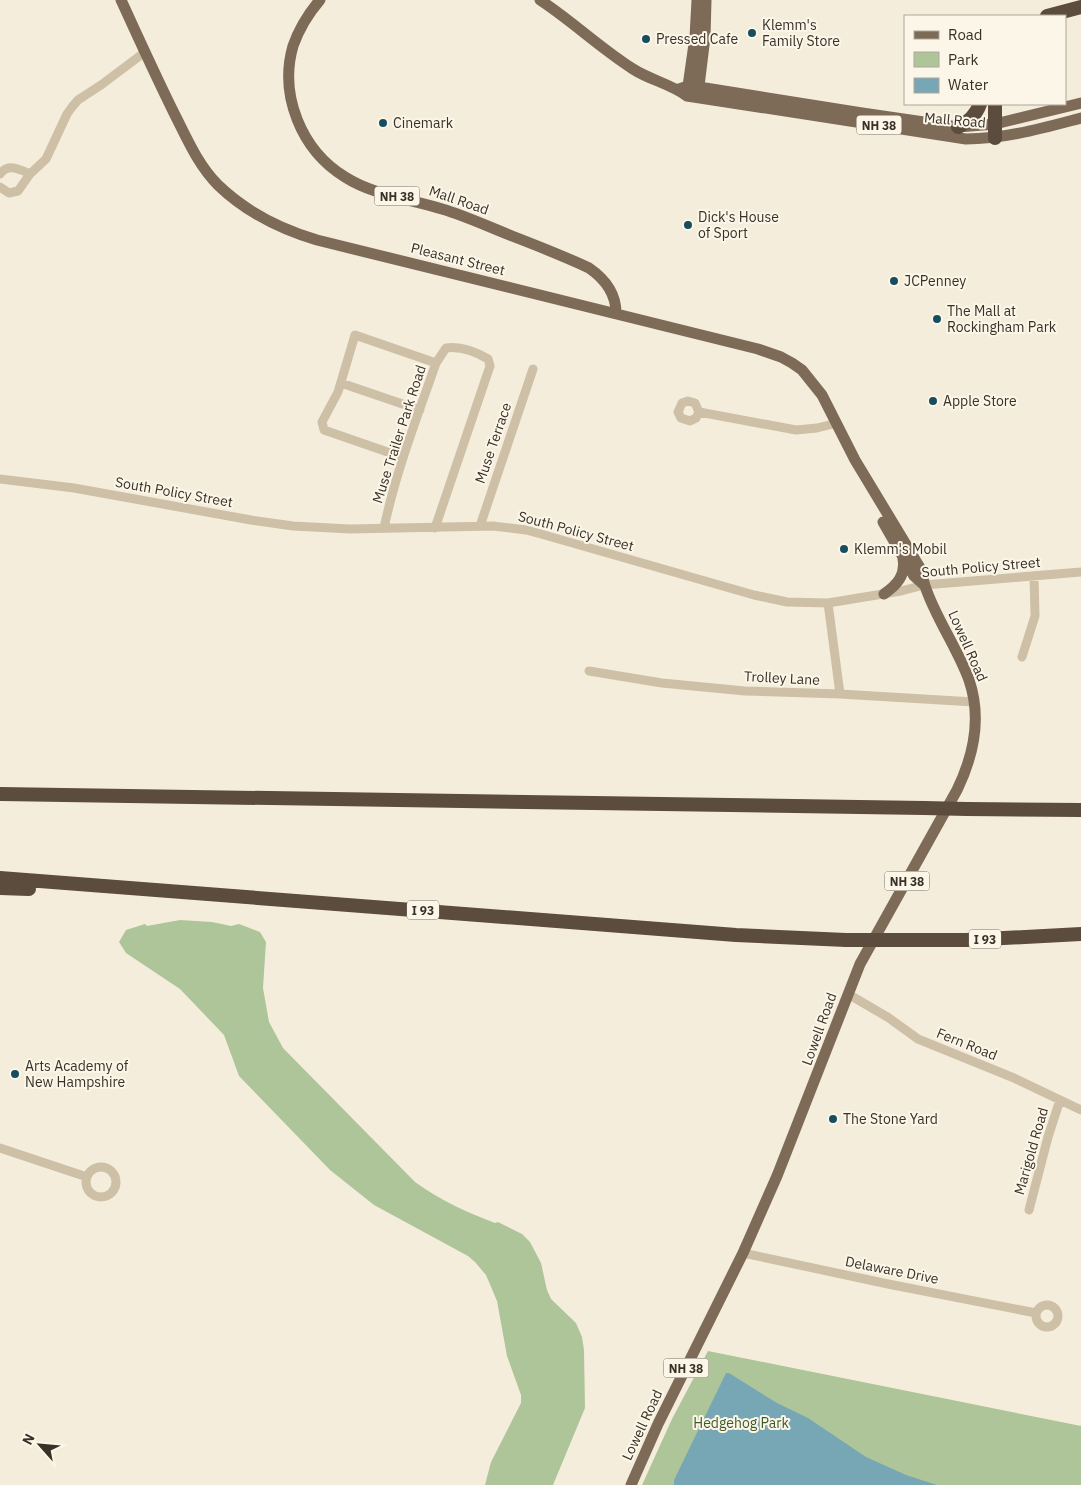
<svg xmlns="http://www.w3.org/2000/svg" width="1081" height="1485" font-family="'IBM Plex Sans',sans-serif">
	<style>
		.green { fill: #aec599 }
		.water { fill: #77a7b5 }
		.lines { fill: none; stroke-linecap: round; stroke-linejoin: round }
		.minor { stroke: #cec0a6; stroke-width: 9 }
		.major { stroke: #7d6b57; stroke-width: 11 }
		.highway { stroke: #5b4c3e; stroke-width: 14 }
		.highway-bridge { stroke: #5b4c3e; stroke-width: 14 }
		.poi-dot { fill: #184d5f; stroke: #fbf6e8; stroke-width: 2 }
		.labels { text-anchor: middle; dominant-baseline: central; stroke-width: 4; stroke-linejoin: round; paint-order: stroke }
		.shield { fill: #fbf6e8; stroke: #736b61; stroke-width: 1 }
		.shield-label { font-size: 12px; font-weight: bold; fill: #393027 }
		.poi-label { font-size: 14px; fill: #393027; stroke: #fbf6e8; text-anchor: start }
		.street-label { font-size: 14px; fill: #393027; stroke: #fbf6e8 }
		.park-label { font-size: 14px; fill: #3f5a28; stroke: #fbf6e8 }
	</style>
	<rect width="100%" height="100%" fill="#f5eddb"/>
	<path class="green" d="M180,920L212,922L231,926L239,924L260,932L266,942L263,988L269,1022L283,1048L415,1182C440,1200 466,1212 495,1223L498,1222L522,1234L530,1242L541,1263L547,1290L551,1299L576,1323L582,1337L584,1350L585,1408L553,1485H485L491,1462L521,1403V1395L507,1356L497,1301L486,1275L475,1262L468,1256L374,1205L330,1170L239,1076L224,1035L180,989L126,953L119,942L126,930L145,924L147,926Z
		M708,1351L1081,1426V1485H642L672,1419Z"/>
	<path class="water" d="M726,1373H729L777,1403L808,1418L866,1457L906,1475L937,1485H674V1480Z"/>
	<g class="lines">
		<path class="minor" d="M0,174C8,163 19,169 30,174
			M0,187L9,193L18,191L30,174L46,159L67,114L72,107L78,100L101,85L145,52
			M341,383L420,410
			M699,412L696,418L690,421L681,418L678,412L682,403L688,401L695,403L699,412L796,430L817,428L837,423
			M0,479L74,488L251,520L293,526L350,529L493,526L526,530L541,534L754,595L787,602L828,603L901,591L924,585L1081,572
			M480,526L533,369
			M384,528C396,471 417,418 436,363L355,335L338,392L322,422L324,430L402,457
			M435,528L490,366L488,359C476,352 460,346 446,348L436,363
			M828,603L840,694
			M1022,657L1035,616L1034,576
			M589,671L662,683L745,691L840,694L974,702
			M848,994L889,1018L918,1039L1014,1078L1081,1110
			M0,1148L87,1177
			M86 1182a15 15 0 1 1 30 0a15 15 0 1 1-30 0Z
			M1029,1210L1048,1137L1060,1100
			M743,1253L888,1284L1036,1313
			M1036 1316a11 11 0 1 1 22 0a11 11 0 1 1-22 0Z"/>
		<path class="major" d="M121,0C139,39 157,79 176,117C188,141 199,166 218,185C246,212 280,229 317,240L758,349L781,357L792,363L802,370L822,395L855,460L922,571C923,576 923,581 925,586C936,619 957,647 969,680C982,718 974,755 957,790L860,964L777,1176L743,1253L658,1424L631,1485
			M320,0C308,14 299,29 293,46C279,95 301,150 345,177C373,195 410,199 442,209C466,216 489,227 512,236C538,246 564,256 589,268C605,279 616,294 616,313
			M540,0C572,21 600,48 633,69C650,80 671,84 687,96L966,139C1005,139 1043,128 1081,118
			M679,89L688,86L699,87L862,113L958,127L995,124L1081,103
			M687,93L695,37L697,0
			M698,94L705,37L706,0
			M883,522L914,576L924,585
			M884,594C897,585 906,575 903,559"/>
		<path class="highway" d="M1047,16L1081,7
			M958,127C969,121 976,115 980,104
			M995,138V104
			M0,794L924,808
			M967,809L1081,810
			M0,878L736,935L846,940
			M0,888L29,889
			M889,940H966L1081,934"/>
		<path class="highway-bridge" d="M924,808L967,809
			M846,940H889"/>
	</g>
	<g class="poi-dot">
		<circle cx="752" cy="33" r="5"/>
		<circle cx="646" cy="39" r="5"/>
		<circle cx="383" cy="123" r="5"/>
		<circle cx="688" cy="225" r="5"/>
		<circle cx="894" cy="281" r="5"/>
		<circle cx="937" cy="319" r="5"/>
		<circle cx="933" cy="401" r="5"/>
		<circle cx="844" cy="549" r="5"/>
		<circle cx="15" cy="1074" r="5"/>
		<circle cx="833" cy="1119" r="5"/>
	</g>
	<g class="labels">
		<g class="shield">
			<rect x="856.5" y="115.5" width="45" height="19" rx="4"/>
			<rect x="374.5" y="186.5" width="45" height="19" rx="4"/>
			<rect x="884.5" y="871.5" width="45" height="19" rx="4"/>
			<rect x="407" y="900.5" width="32" height="19" rx="4"/>
			<rect x="969" y="929.5" width="32" height="19" rx="4"/>
			<rect x="663.5" y="1358.5" width="45" height="19" rx="4"/>
		</g>
		<g class="shield-label">
			<text x="879" y="125">NH 38</text>
			<text x="397" y="196">NH 38</text>
			<text x="907" y="881">NH 38</text>
			<text x="423" y="910">I 93</text>
			<text x="985" y="939">I 93</text>
			<text x="686" y="1368">NH 38</text>
		</g>
		<g class="poi-label">
			<text x="762" y="25">Klemm's<tspan x="762" dy="16">Family Store</tspan></text>
			<text x="656" y="39">Pressed Cafe</text>
			<text x="393" y="123">Cinemark</text>
			<text x="698" y="217">Dick's House<tspan x="698" dy="16">of Sport</tspan></text>
			<text x="904" y="281">JCPenney</text>
			<text x="947" y="311">The Mall at<tspan x="947" dy="16">Rockingham Park</tspan></text>
			<text x="943" y="401">Apple Store</text>
			<text x="854" y="549">Klemm's Mobil</text>
			<text x="25" y="1066">Arts Academy of<tspan x="25" dy="16">New Hampshire</tspan></text>
			<text x="843" y="1119">The Stone Yard</text>
		</g>
		<g class="street-label">
			<text transform="translate(955 120) rotate(5)">Mall Road</text>
			<text transform="translate(459 200) rotate(19)">Mall Road</text>
			<text transform="translate(458 259) rotate(14)">Pleasant Street</text>
			<text transform="translate(399 434) rotate(-72)">Muse Trailer Park Road</text>
			<text transform="translate(493 443) rotate(-71)">Muse Terrace</text>
			<text transform="translate(174 492) rotate(10)">South Policy Street</text>
			<text transform="translate(576 531) rotate(15)">South Policy Street</text>
			<text transform="translate(981 567) rotate(-5)">South Policy Street</text>
			<text transform="translate(968 646) rotate(66)">Lowell Road</text>
			<text transform="translate(782 678) rotate(3)">Trolley Lane</text>
			<text transform="translate(819 1029) rotate(-70)">Lowell Road</text>
			<text transform="translate(967 1044) rotate(22)">Fern Road</text>
			<text transform="translate(1031 1151) rotate(-74)">Marigold Road</text>
			<text transform="translate(892 1270) rotate(11)">Delaware Drive</text>
			<text transform="translate(642 1425) rotate(-65)">Lowell Road</text>
		</g>
		<g class="park-label">
			<text x="741" y="1423">Hedgehog Park</text>
		</g>
	</g>
	<rect x="904" y="15" width="162" height="90" fill="#fbf6e8" stroke="#ada79b"/>
	<rect x="914" y="31" width="25" height="8" fill="#7d6b57" stroke="#ada79b"/>
	<text x="948" y="40" font-size="15" fill="#393027">Road</text>
	<rect x="914" y="52" width="25" height="15" fill="#aec599" stroke="#ada79b"/>
	<text x="948" y="65" font-size="15" fill="#393027">Park</text>
	<rect x="914" y="78" width="25" height="15" fill="#77a7b5" stroke="#ada79b"/>
	<text x="948" y="90" font-size="15" fill="#393027">Water</text>
	<g transform="translate(40 1445) rotate(297)" stroke="#fbf6e8" stroke-width="4" paint-order="stroke">
	<path d="M0-4L9 19L0 12L-9 19Z" fill="#393027"/>
	<text y="-8" font-size="14" font-weight="bold" text-anchor="middle" fill="#393027">N</text>
	</g>
</svg>
